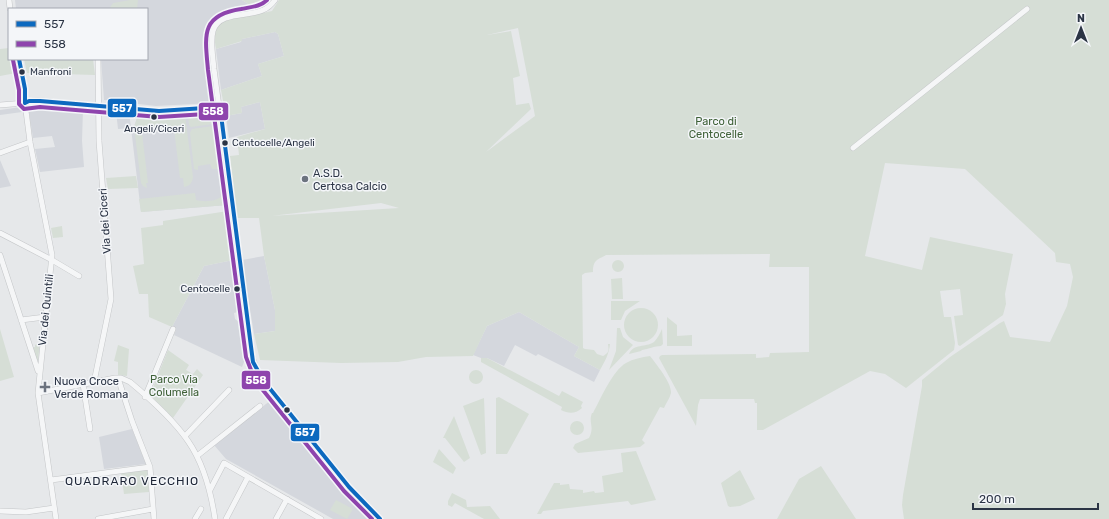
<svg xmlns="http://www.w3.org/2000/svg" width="1109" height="519" font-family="Rubik,sans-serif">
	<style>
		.built { fill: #d4d7dd }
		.green { fill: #d6ded6; fill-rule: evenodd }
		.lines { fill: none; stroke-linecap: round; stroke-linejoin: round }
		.minor-casing { stroke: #c4c6c8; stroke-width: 6 }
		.minor { stroke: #f5f6f7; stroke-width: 5 }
		.bus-1-casing { stroke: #f4f6f9; stroke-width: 7 }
		.bus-2-casing { stroke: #f4f6f9; stroke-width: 7 }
		.bus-1 { stroke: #0c69bf; stroke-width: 4 }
		.bus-2 { stroke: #8e44ad; stroke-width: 4 }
		.bus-dot { fill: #2b3445; stroke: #f4f6f9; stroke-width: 1.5 }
		.poi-dot { fill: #6c737f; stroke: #f4f6f9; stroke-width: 1.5 }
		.labels { text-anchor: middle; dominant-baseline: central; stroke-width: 3; stroke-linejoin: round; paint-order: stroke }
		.bus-label { font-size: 10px; fill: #2b3445; stroke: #f4f6f9; text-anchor: start }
		.park-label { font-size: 11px; fill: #3f6138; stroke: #f4f6f9 }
		.poi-label { font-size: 11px; fill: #2b3445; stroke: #f4f6f9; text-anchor: start }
		.street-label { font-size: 11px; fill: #2b3445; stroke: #f4f6f9 }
		.neighbourhood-label { font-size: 12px; letter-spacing: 1px; fill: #1d2536; stroke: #f4f6f9 }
		.line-badge { stroke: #f4f6f9; stroke-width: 1.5 }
		.badge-label { font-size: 11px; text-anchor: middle; font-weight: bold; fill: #fff }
	</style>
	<rect width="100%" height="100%" fill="#e6e8ea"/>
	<path class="built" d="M15,0H242L258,10L214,24L211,27L210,34L215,102L213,103L156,106L104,100L101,59H147V9H16Z
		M275,32L278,34L284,56L258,64L262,76L221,90L216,49L241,42L242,39Z
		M260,102L265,129L229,138L226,116L242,113L241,107Z
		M21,107L22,112L0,115V110Z
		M35,108L83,109L82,141L84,167L40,172L35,149L55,147L52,136L33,138L29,112Z
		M116,111L129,113L131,127H134L137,118L143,115H188L216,113L227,205L141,212L131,128L118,129Z
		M0,160L11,186L0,188Z
		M264,256L275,310V331L254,334L242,260Z
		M233,260L232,265L235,270L241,311L234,313L235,319L242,324L249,360L244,362L242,367L174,335L176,330L172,327L204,266Z
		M519,312L579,347L574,356L600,370L594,382L538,354L536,356L515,345L504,366L487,358H481L473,355L487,326Z
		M271,400L340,485V488L342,491H346L372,519H333L226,459L214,445Z
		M132,429L146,464L104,469L99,437Z"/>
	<path class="green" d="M130,0H138L137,9C133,7 116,9 109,9L113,3Z
		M242,0H269L262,8L258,10Z
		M279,0H1109V519H904L902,505L903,495L922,386V380L950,357L1000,323L1004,321L1010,337L1050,342L1067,306L1073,277L1070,264L1056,262L1055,253L965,169L885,163L865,256L922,270L930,237L1013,254L1005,294L1006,304L1003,315L960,346L958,345L954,316L963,315L960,289L940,291L944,317H951L955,343L954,350L906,388L885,374L870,371L763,430H757V403H755L754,399H700L698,405L696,426L659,358L660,356L662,355L756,354V358L769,357L770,353L809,352V267H769L770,254L606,255C597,260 593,260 593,272L585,273L582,275L583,348L585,349L594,350L597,354L603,356C609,353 609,350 608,344H610C609,354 605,361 600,370L574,356L579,347L519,312L487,326L473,356L426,357L398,362L341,363L260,360L254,334L275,331V310L264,256L259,218H236L230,156L239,155L237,137L265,129L260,102L241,107L242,113L226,116L221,90L262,76L258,64L284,56L278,34L275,32L242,39V41L216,49C211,24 222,20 244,16C253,15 263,13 272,11ZM518,28L535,116L486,152L531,109L529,103L516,105L513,78L520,76L511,31L487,35ZM381,203L399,208L270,216H271Z
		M9,48V59H13L16,73L0,76V49Z
		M24,59H93L95,75L27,73Z
		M216,113L227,205L141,212L139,199L195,193L196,200C203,202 218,202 222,195L218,169H212L210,164L198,166V170L194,169L190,133L192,129L213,126V124L191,127L189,125L188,115Z
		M143,115H185L193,177C192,183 190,186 184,187L183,178H180L174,129L142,133L148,183H146L147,188L143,186L141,183L134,127L137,118Z
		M136,176L138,188L108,189L106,178Z
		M228,211L233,260L204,266L172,327L149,317L148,294H139L133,266L144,264L141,228L163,225V221Z
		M62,226L63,237L53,238L51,228Z
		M612 266a6 6 0 1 1 12 0a6 6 0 1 1-12 0Z
		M622,278L623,299H612L611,279Z
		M611,301H640L625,311L621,320H611Z
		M624 325a17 17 0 1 1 34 0a17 17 0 1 1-34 0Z
		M667,317L677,325V336L692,335V346H667Z
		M617,328H620L623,337L633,345L609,370L616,351Z
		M0,329L14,377L0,381Z
		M662,329L663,344L661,346C654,346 649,349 642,350L641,351L629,354C634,343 645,348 654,342C658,338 660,333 662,329Z
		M40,343L38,360H36L32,348L35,347V345Z
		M118,345L129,349L127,376L118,375V362L114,361Z
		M168,350L189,365L186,370L193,374L197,369L203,375L173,418L150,395Z
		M650,356C656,364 672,383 671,393C670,398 666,403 664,408L660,407L642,440L645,443L640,447L578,453L573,448L575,444L589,438C595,426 588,423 592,413H593C600,400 613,370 626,363C633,359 642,357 650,356Z
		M481,358H487L559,396L562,391L583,402L581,406L582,408C575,414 569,414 561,410L562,407L481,362Z
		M469 377a7 7 0 1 1 14 0a7 7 0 1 1-14 0Z
		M499,397L529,414L507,454H496V398Z
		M484,398L486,453L481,455L463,406Z
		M454,416L470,458L464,462L445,438H443Z
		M570 428a7 7 0 1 1 14 0a7 7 0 1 1-14 0Z
		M439,449L456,468L453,474L433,462Z
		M636,451L656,500L631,505L628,501L543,511L541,514H537L554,483H560V485L569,484L570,489L583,490V493L594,491L595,493L604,492L602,476L623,472L621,453Z
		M821,466L856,519H777L799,479Z
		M147,470L149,492L124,494L121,473Z
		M740,470L755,499L740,506L730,507L728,506L721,483Z
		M452,493L466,500L467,507L490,506L500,519H484L455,503L452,507L448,505V501Z
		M336,500L353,509L347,519L330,510Z"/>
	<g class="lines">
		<g class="minor-casing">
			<path id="minor" d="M9,0L10,9
				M275,0C272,4 268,8 263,10C249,17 219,11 213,31C210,42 213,57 214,69L252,356L256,368L263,380L349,487L380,519
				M19,59L25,89V103L30,142L52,255L38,393L56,519
				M25,103C35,97 58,104 70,104C100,106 129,110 159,111C179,111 200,109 220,107
				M0,105L25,103L30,104H43
				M853,148L1027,9
				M0,153L30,142
				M0,233L52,260L79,276
				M0,255L38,371
				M21,320L45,317
				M118,378L132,421L150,467L154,519
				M94,382L111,299L99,141L98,59
				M83,384L90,429
				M38,393L115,378H121L130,382C148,397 175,422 188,441C204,464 211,492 215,519
				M145,397L173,329
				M185,436L229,390
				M197,456L260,406
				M51,480L150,467
				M210,490L224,463L321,519
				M0,511L26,512L54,508
				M98,519L153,509
				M195,519L201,509
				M226,519L248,477
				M276,519L287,499"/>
		</g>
		<use href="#minor" class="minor"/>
		<g class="bus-1-casing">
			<path id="bus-1" d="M19,59L25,89V103
				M25,103L29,101H40L159,111L220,107
				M220,107L253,362L263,380L349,487L380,519"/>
		</g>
		<g class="bus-2-casing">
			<path id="bus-2" d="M267,0C260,7 250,7 241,9C200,15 205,36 208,70L246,357L251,370L258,384L344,491L372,519
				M13,60L19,90V104L24,109L40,107L159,117L221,113"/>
		</g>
		<use href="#bus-1" class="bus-1"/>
		<use href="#bus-2" class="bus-2"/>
	</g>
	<g class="bus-dot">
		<circle cx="22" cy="72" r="3.5"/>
		<circle cx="154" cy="117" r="3.5"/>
		<circle cx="225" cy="143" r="3.5"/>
		<circle cx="237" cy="289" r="3.5"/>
		<circle cx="287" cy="410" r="3.5"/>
	</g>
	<g class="poi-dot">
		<circle cx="305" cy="179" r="4"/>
		<path d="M43 381h4v4h4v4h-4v4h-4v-4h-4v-4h4z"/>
	</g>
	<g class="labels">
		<g class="bus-label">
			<text x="30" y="72">Manfroni</text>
			<text x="154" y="129" text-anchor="middle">Angeli/Ciceri</text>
			<text x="232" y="143">Centocelle/Angeli</text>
			<text x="230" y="289" text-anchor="end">Centocelle</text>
		</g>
		<g class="park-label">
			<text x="716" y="121">Parco di<tspan x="716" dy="13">Centocelle</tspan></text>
			<text x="174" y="379">Parco Via<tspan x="174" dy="13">Columella</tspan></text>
		</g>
		<g class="poi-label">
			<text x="313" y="173">A.S.D.<tspan x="313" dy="13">Certosa Calcio</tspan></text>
			<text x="54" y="381">Nuova Croce<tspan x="54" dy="13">Verde Romana</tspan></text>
		</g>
		<g class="street-label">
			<text transform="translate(105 221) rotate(-94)">Via dei Ciceri</text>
			<text transform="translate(46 310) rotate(-84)">Via dei Quintili</text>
		</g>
		<g class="neighbourhood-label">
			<text x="132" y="481">QUADRARO VECCHIO</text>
		</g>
	</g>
	<g class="line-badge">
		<rect x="107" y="98" width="30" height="20" rx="4" fill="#0c69bf"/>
		<rect x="198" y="102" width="31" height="19" rx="4" fill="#8e44ad"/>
		<rect x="241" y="370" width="30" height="20" rx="4" fill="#8e44ad"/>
		<rect x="290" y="423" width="30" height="19" rx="4" fill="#0c69bf"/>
	</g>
	<g class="badge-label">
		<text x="122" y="112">557</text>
		<text x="213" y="115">558</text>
		<text x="256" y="384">558</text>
		<text x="305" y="436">557</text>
	</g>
	<rect x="8" y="8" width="140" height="52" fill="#f4f6f9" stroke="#a4a8b1"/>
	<rect x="16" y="21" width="20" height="6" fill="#0c69bf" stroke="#a4a8b1"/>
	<text x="44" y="28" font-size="12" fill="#2b3445">557</text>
	<rect x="16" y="41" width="20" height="6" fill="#8e44ad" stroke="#a4a8b1"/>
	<text x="44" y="48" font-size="12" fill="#2b3445">558</text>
	<g transform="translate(1081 28)" stroke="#f4f6f9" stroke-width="3" paint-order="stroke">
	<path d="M0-3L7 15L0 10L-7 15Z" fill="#2b3445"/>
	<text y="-6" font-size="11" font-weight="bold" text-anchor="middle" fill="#2b3445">N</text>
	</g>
	<path d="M973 503v6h125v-6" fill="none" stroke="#2b3445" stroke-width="2"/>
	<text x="979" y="503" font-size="12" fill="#2b3445" stroke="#f4f6f9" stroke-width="3" paint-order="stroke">200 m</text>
</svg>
